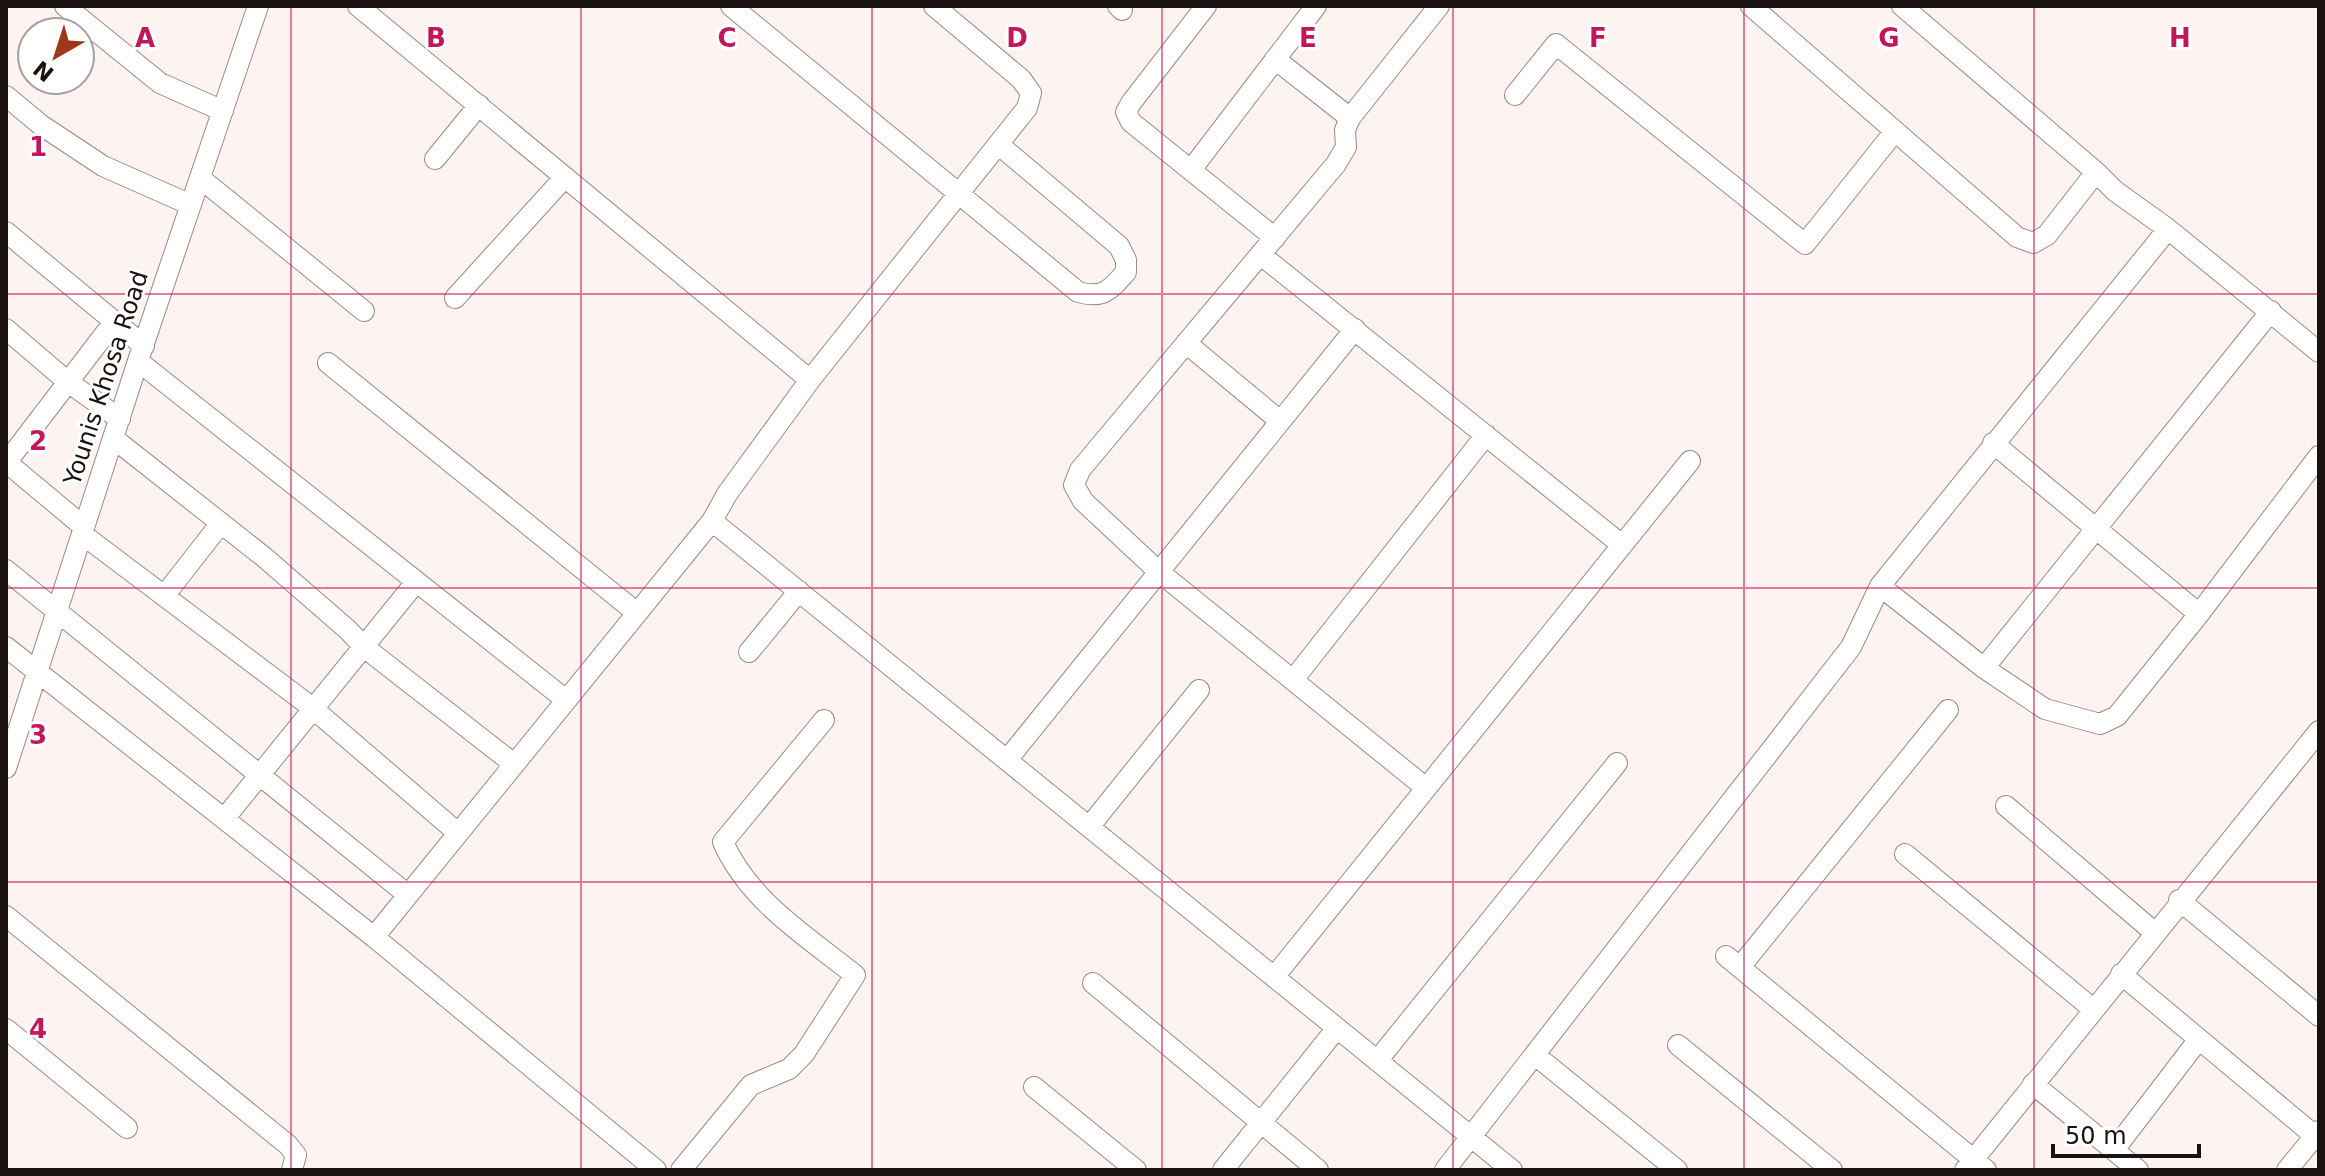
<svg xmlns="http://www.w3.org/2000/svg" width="2325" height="1176" font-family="'DejaVu Sans',sans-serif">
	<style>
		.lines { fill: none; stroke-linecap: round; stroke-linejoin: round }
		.minor-casing { stroke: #9d8983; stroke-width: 22 }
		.minor { stroke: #fff; stroke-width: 20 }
		.grid { fill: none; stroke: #c2185b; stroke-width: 2; stroke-opacity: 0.55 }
		.labels { text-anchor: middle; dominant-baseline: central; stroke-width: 6; stroke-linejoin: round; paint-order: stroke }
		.street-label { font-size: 24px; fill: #1a1210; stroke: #fff }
		.grid-label { font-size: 26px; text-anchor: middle; font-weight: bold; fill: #c2185b; stroke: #fff; stroke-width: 6; stroke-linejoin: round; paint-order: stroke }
	</style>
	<rect width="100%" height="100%" fill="#fdf4f1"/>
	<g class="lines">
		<g class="minor-casing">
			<path id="minor" d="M65,6L160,83L223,111
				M358,6L810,380
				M731,6L1078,292C1104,299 1110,290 1126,272V260L1119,246L998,144
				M1118,6L1122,10
				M1206,6L1131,103L1126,112L1131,122L1275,238
				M1751,6L2017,237L2033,243L2047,235L2096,172L2115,191L2168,229L2319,352
				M1902,6L2096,172
				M1275,59L1350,118
				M1515,95L1556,44L1805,244L1895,131
				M6,96L41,125L103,166L191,205
				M435,159L479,105
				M1191,170L1316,6
				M200,178L364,311
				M6,232L144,346
				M1261,255L1622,545
				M455,298L565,177
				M6,329L68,382L120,419
				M1186,343L1280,421
				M138,361L566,700
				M328,363L637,613
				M113,438L264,557L348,630L364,647L514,764
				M1993,443L2199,614
				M6,462L84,527
				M6,463L114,322
				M712,521L1512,1170
				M82,534L310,706L458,833
				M6,570L408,895
				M1880,586L1984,668L2045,709L2100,724L2117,716L2199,614L2319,456
				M164,596L221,523
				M6,647L374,937L656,1170
				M749,652L799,591
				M1984,668L2271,311
				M1293,680L1486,435
				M1007,760L1355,329
				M6,768L138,361L258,6
				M1426,788L1158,571L1083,501L1074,485L1080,470L1336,164L1346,147L1345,130L1350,118L1439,6
				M2006,806L2154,932
				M224,819L416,582
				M1089,827L1199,690
				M1905,854L2093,1009
				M2179,900L2319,1016
				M6,916L288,1145L296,1155L292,1170
				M374,937L712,521L727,494L810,380L1027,108L1031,93L1021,79L934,6
				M1726,956L1986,1170
				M1740,967L1948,710
				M2121,974L2315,1136
				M1274,977L1690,461
				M1093,983L1318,1170
				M6,1029L127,1128
				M1678,1045L1832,1170
				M1535,1055L1677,1170
				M1377,1061L1617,763
				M2033,1084L2138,1170
				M1034,1087L1136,1170
				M2114,1150L2199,1039
				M681,1170L751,1085L789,1069L804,1054L855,975C806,936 749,901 723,842L824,720
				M1223,1170L1337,1028
				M1445,1170L1851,647L1880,586L2168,229
				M1965,1170L2319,731
				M2287,1170L2319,1131"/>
		</g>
		<use href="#minor" class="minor"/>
	</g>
	<path class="grid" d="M291,6V1170M581,6V1170M872,6V1170M1162,6V1170M1453,6V1170M1744,6V1170M2034,6V1170M6,294H2319M6,588H2319M6,882H2319"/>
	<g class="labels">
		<g class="street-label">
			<text transform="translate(106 378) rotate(-72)">Younis Khosa Road</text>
		</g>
	</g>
	<g class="grid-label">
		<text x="145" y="47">A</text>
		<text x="436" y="47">B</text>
		<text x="727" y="47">C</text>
		<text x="1017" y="47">D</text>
		<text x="1308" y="47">E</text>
		<text x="1598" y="47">F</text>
		<text x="1889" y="47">G</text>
		<text x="2180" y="47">H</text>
		<text x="38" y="156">1</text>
		<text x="38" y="450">2</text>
		<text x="38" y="744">3</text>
		<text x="38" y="1038">4</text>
	</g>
	<rect width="2325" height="1176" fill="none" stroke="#1a1210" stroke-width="16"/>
	<g transform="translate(56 56) rotate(219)"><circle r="38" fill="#ffffff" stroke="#a3a09f" stroke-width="2"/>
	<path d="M0-6L14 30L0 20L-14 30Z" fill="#9e3719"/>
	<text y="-12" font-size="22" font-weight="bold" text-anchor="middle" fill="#1a1210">N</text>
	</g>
	<path d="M2053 1144v12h146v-12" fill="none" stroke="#1a1210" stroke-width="4"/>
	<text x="2065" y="1144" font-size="24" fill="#1a1210" stroke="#ffffff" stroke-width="6" paint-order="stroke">50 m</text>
</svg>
